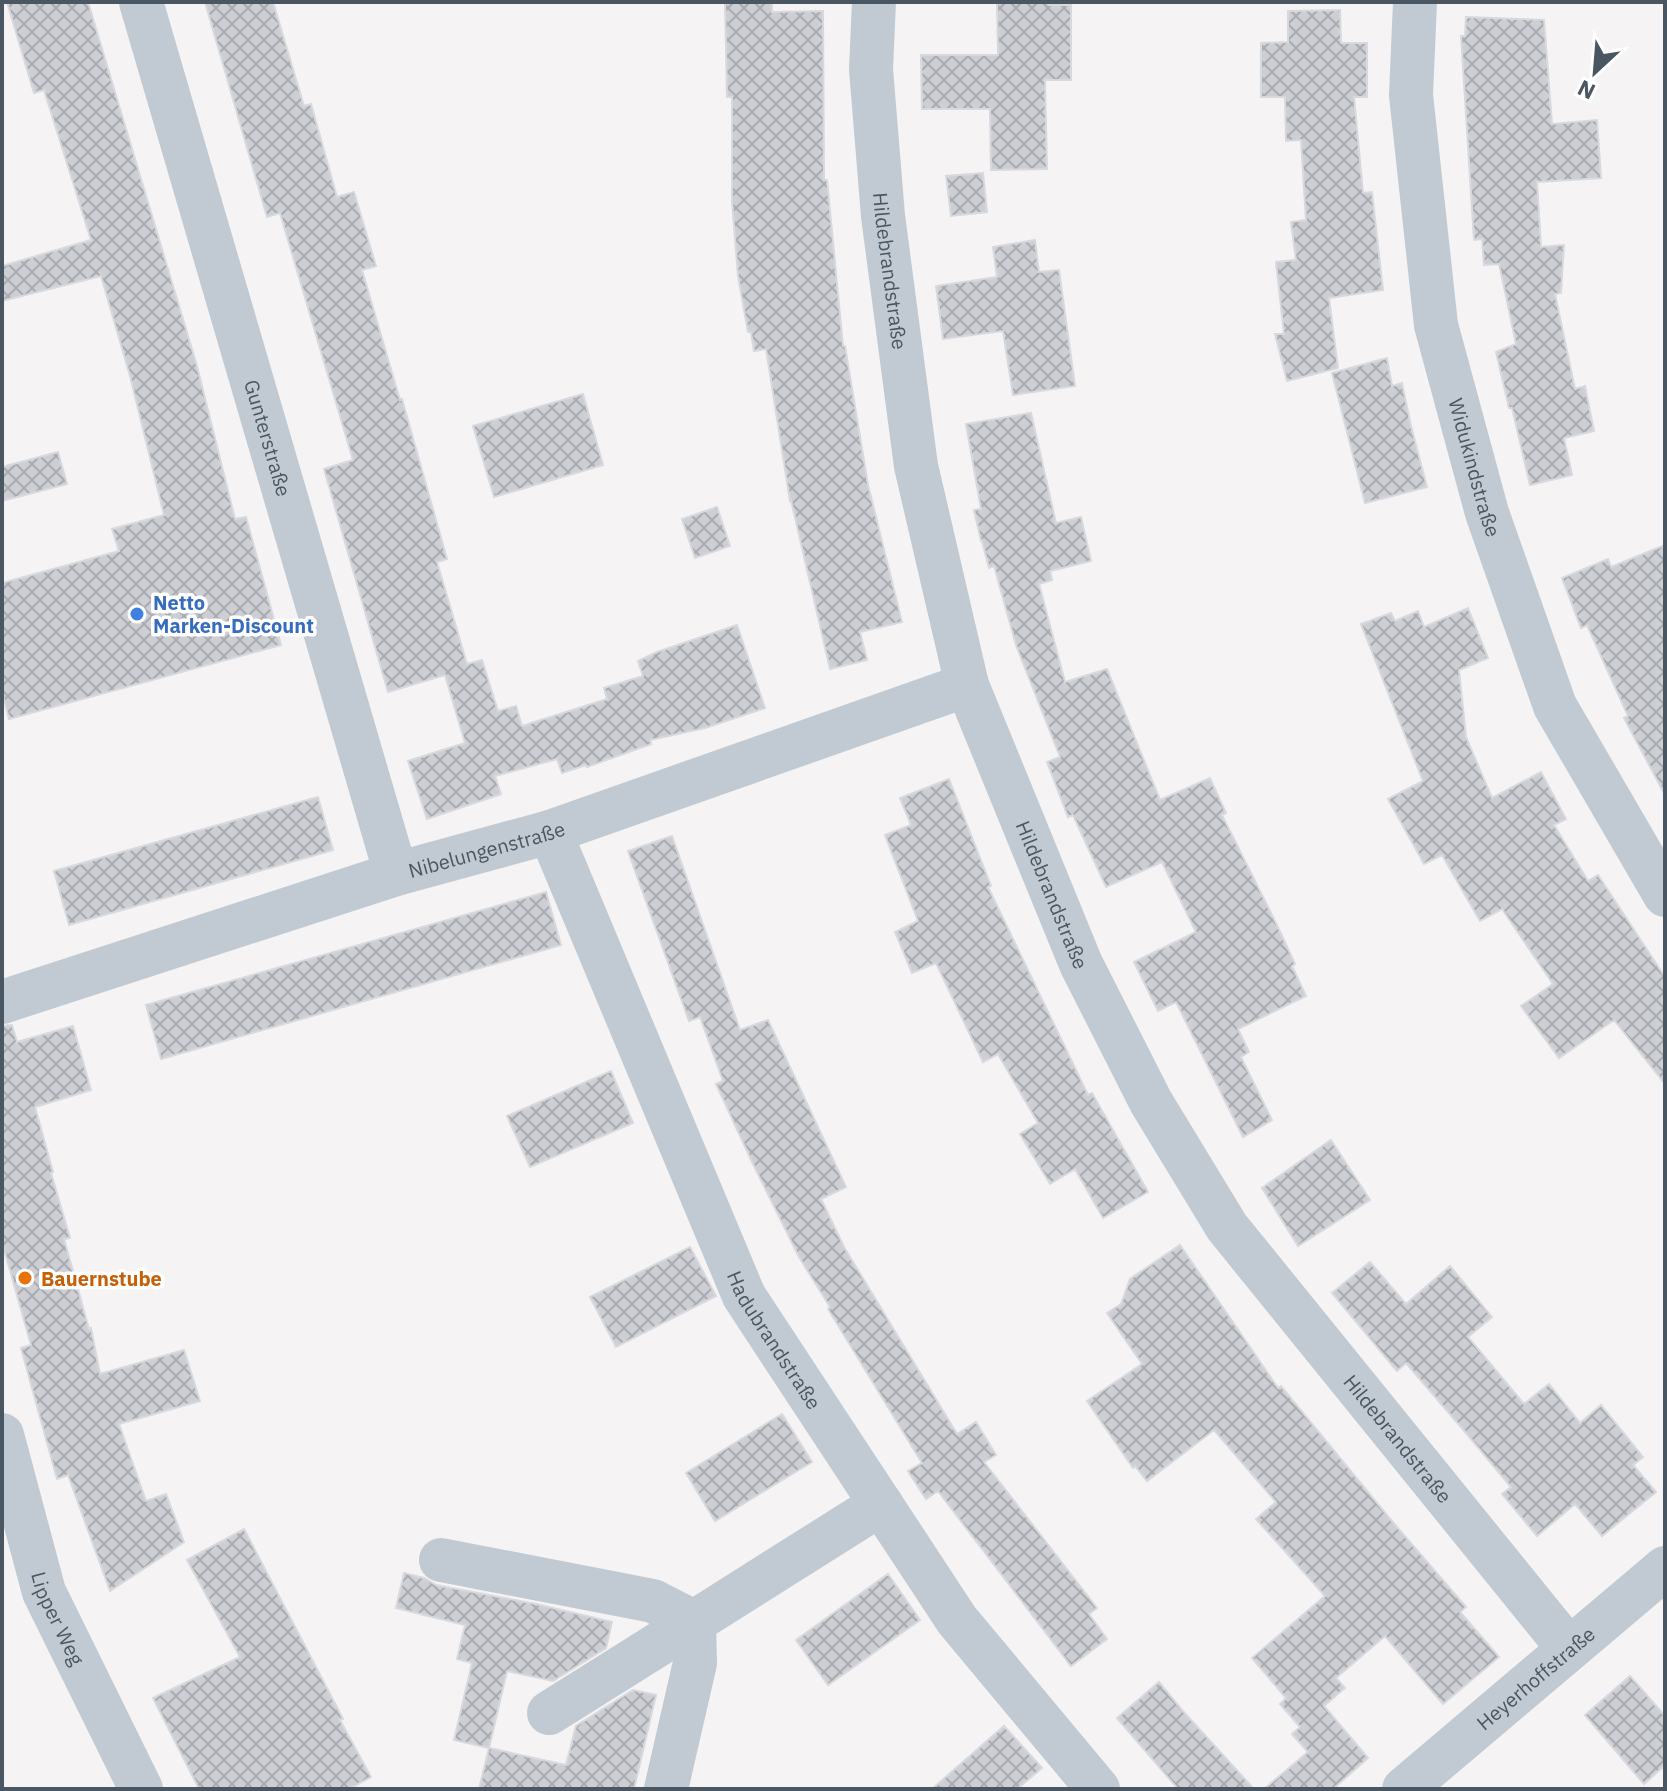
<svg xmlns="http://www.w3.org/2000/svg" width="1667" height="1791" font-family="'IBM Plex Sans',sans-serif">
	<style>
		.building { fill: url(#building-cross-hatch); stroke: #d7d9de; stroke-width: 2 }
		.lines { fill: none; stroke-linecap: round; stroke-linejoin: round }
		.minor { stroke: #c1cad2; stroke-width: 44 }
		.shop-dot { fill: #3f7fe0; stroke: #fff; stroke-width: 3 }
		.food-dot { fill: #e8710a; stroke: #fff; stroke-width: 3 }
		.labels { text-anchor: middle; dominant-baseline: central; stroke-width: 7; stroke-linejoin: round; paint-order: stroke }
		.street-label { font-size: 20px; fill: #4a5661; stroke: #fff }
		.shop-label { font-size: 20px; font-weight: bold; fill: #366cbe; stroke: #fff; text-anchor: start }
		.food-label { font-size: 20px; font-weight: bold; fill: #c56008; stroke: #fff; text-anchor: start }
	</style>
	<defs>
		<pattern id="building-cross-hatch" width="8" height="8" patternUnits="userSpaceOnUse" patternTransform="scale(2)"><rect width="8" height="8" fill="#cdcfd5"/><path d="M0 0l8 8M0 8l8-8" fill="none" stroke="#a8abb0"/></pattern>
	</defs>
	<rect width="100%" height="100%" fill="#f5f3f3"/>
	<path class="building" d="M7,2H88L197,366L235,519L246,517L281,645L9,719L2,692V583L119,551L112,529L164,515L130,376L101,276L2,301V266L91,240L44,90L34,93Z
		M205,2H273L304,106L311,104L337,197L354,192L376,266L362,270L400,400L402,399L447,559L437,562L467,664L482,660L498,711L516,706L522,726L607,699L604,688L643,676L638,661L657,652L737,625L765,708L705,728L650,740L651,744L587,767L586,765L562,773L557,759L495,776L501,794L427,819L408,761L465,743L445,675L388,692L324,469L353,460L280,213L267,217Z
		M725,2H772V12L823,11L824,180H827L843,346H845L868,485L902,622L860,632L867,660L830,669L791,500L790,501L766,349L754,351L751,332H748L738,276L732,201V97H727Z
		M997,2H1049V5H1071V80H1045L1047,169L991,170L990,109H922L921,55H998Z
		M1340,10L1341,43H1367V97H1354L1363,193L1372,192L1383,290L1329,298L1338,368L1287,381L1275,334H1284L1276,262L1296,260L1291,222L1306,220L1301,140L1286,141L1285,97H1261V43L1288,42V11Z
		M1466,17L1544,20L1552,124L1597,120L1601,178L1537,182L1541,247L1564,245L1561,293L1555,294L1575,389L1585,386L1594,431L1564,438L1572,475L1530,485L1512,408H1509L1496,352L1516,344L1504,287L1499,264L1484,265L1482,239L1474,240L1461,36H1465Z
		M983,173L987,212L951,216L946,176Z
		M1035,240L1039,272L1059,270L1075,386L1013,395L1003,331L943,339L936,286L997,277L993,247Z
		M1387,358L1392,386L1402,383L1411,426L1427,487L1365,503L1332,373Z
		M583,394L603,465L494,497L473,426Z
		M1031,413L1056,523L1081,517L1091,561L1050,571L1052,580L1039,584L1065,682L1107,669L1160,800L1210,778L1226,813L1222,815L1276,923L1295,964L1292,966L1306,996L1238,1029L1249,1052L1241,1057L1272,1120L1243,1137L1176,1002L1158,1011L1134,962L1196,932L1162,862L1106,887L1073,815L1068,817L1047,762L1060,757L1016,645L994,566L989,568L982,541H981L974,510L981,509L966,424Z
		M58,452L67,484L2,501V467Z
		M717,507L730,546L695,558L682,519Z
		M1665,545V795L1624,718L1628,716L1587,625L1581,628L1562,578L1608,559L1611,567Z
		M1468,608L1488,658L1459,670L1466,737L1492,798L1541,772L1566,819L1554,825L1588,881L1598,875L1665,977V1084L1614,1020L1559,1058L1521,1006L1553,984L1502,909L1480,921L1442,855L1424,864L1388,799L1423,781L1361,624L1391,613L1395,621L1418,611L1424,627Z
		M949,779L991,886L988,887L1088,1095L1092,1093L1148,1192L1103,1218L1075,1169L1050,1184L1020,1134L1038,1123L998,1054L983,1062L936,963L912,973L895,932L918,921L885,835L911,825L900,798Z
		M318,797L333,850L69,925L54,871Z
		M672,836L740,1030L768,1020L846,1187L821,1199L844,1247L957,1434L976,1422L996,1455L984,1462L1097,1608L1089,1614L1107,1639L1071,1666L938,1491L926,1499L908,1471L922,1463L828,1309L830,1307L799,1257L753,1164L716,1084L723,1081L700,1017L689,1021L628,851Z
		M546,892L561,945L161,1059L146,1005Z
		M12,1025L17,1042L73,1026L91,1090L35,1107L53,1172L51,1173L70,1238L64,1239L89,1329L91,1328L100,1374L184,1350L200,1401L119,1424L146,1501L166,1494L184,1542L110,1591L68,1475L57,1479L21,1348L31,1345L2,1242V1026Z
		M611,1071L633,1123L530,1167L507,1116Z
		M1331,1140L1370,1200L1298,1246L1262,1188Z
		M1180,1245L1278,1388L1281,1386L1391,1520L1466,1607L1460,1612L1499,1657L1443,1704L1385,1636L1336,1678L1345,1688L1324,1706L1368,1758L1333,1789H1264L1308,1752L1292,1734L1300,1727L1280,1704L1286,1698L1252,1658L1325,1596L1256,1519L1276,1502L1214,1430L1147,1481L1135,1466L1133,1468L1087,1401L1142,1364L1107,1313L1121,1304L1130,1279Z
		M690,1247L716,1296L616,1347L590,1297Z
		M1370,1262L1406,1304L1450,1266L1492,1317L1468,1337L1524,1404L1549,1384L1580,1423L1601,1405L1643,1457L1633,1465L1656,1492L1602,1536L1575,1504L1537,1536L1502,1494L1511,1487L1466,1433L1406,1363L1397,1371L1332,1293Z
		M782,1414L812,1462L715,1521L686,1473Z
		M244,1529L343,1719L340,1720L371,1777L349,1789H199L153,1698L240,1657L187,1560Z
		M404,1573L424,1578L436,1585L536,1604L612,1622L606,1648L553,1681L507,1671L489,1748L454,1740L472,1663L457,1659L465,1625L396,1608Z
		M888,1574L920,1620L828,1685L796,1640Z
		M1630,1676L1665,1716V1765L1644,1784L1585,1715Z
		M1159,1682L1182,1710L1254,1789H1178L1117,1718Z
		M633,1690L656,1695L634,1789H479L489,1748L566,1765L576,1726Z
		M1004,1726L1042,1768L1017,1789H932Z"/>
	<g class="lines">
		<g class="minor">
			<path id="s1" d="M141,2L396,874"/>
			<path id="s2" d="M874,2L871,69L883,216L916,466L967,685L1081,964L1151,1102L1227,1227L1569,1649"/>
			<path id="s3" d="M1415,2L1411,95L1436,325L1487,513L1555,706L1665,895"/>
			<path id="s4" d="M550,832L744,1296L957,1620L1098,1789"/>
			<path id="s5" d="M2,1002L396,874L550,832L967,685"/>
			<path id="s6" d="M2,1435L44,1592L141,1789"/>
			<path d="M441,1560L653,1601L694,1622"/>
			<path d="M549,1713L694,1622"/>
			<path d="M666,1789L695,1663L694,1622L881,1504"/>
			<path id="s7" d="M1404,1789L1665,1568"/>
		</g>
	</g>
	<circle class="shop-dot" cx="137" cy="614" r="8"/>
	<circle class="food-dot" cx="25" cy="1278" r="8"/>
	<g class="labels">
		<g class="street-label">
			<text stroke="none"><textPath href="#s2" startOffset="270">Hildebrandstraße</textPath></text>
			<text stroke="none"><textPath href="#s1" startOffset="454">Gunterstraße</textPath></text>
			<text stroke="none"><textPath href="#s3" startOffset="472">Widukindstraße</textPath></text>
			<text stroke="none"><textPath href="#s5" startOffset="508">Nibelungenstraße</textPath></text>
			<text stroke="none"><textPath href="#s2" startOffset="918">Hildebrandstraße</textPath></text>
			<text stroke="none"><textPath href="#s4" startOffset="556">Hadubrandstraße</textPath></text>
			<text stroke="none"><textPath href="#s2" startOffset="1566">Hildebrandstraße</textPath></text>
			<text stroke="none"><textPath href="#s6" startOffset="192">Lipper Weg</textPath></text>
			<text stroke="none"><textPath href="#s7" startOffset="172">Heyerhoffstraße</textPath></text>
		</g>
		<g class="shop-label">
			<text x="153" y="602">Netto<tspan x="153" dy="23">Marken-Discount</tspan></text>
		</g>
		<g class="food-label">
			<text x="41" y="1278">Bauernstube</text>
		</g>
	</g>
	<rect width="1667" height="1791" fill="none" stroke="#4a5661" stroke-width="8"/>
	<g transform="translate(1595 72) rotate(206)" stroke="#ffffff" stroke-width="6" paint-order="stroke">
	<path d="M0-6L14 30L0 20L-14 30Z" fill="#4a5661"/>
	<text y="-12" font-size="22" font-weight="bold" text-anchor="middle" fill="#4a5661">N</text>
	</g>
</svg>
